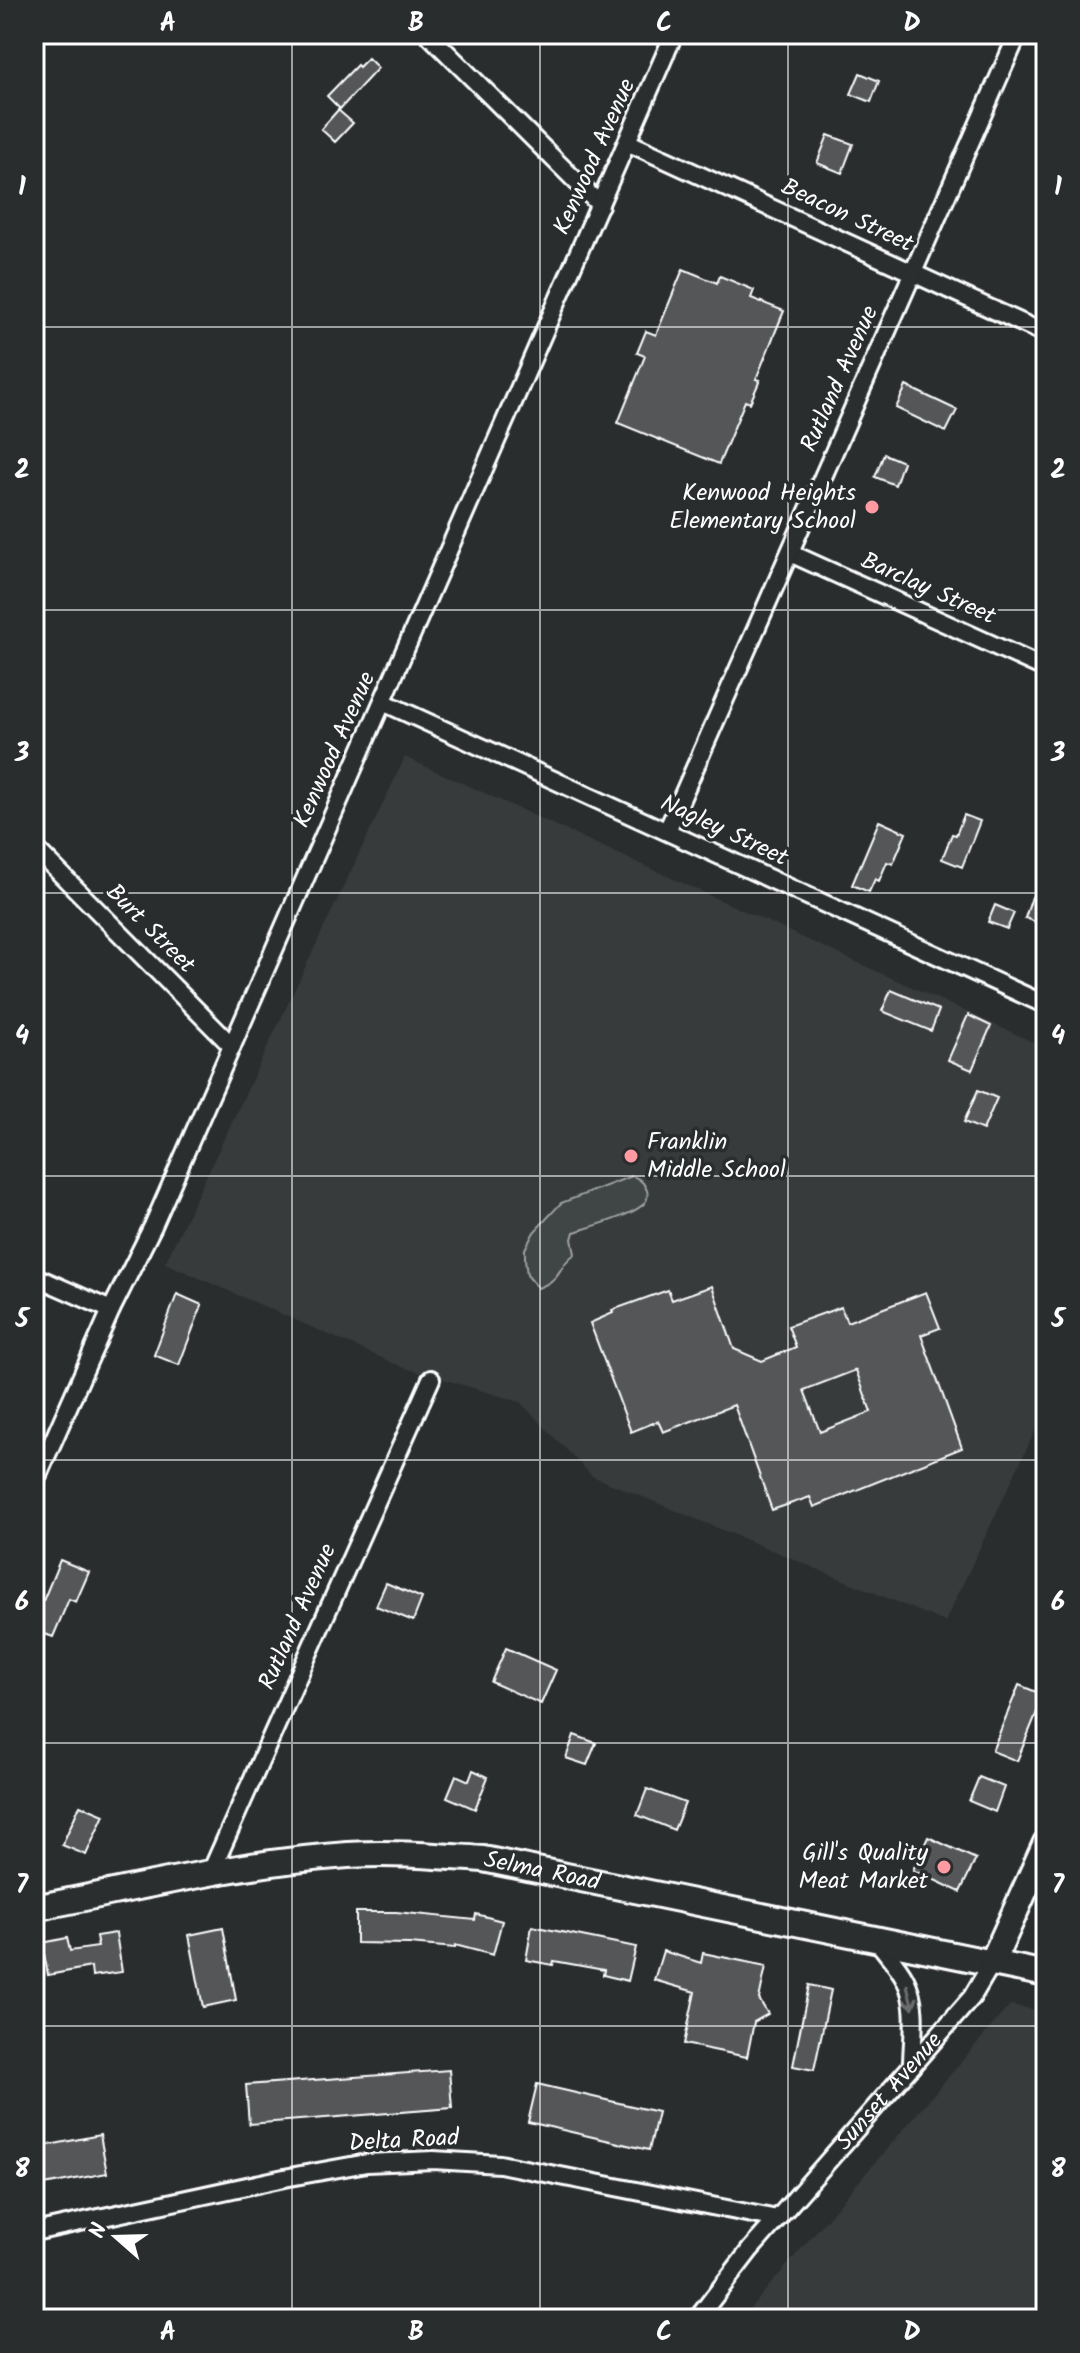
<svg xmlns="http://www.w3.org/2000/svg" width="1080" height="2353" font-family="Kalam,sans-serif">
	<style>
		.built { fill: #373a3b }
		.green { fill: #414445; stroke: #a0a2a2; stroke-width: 2 }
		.building { fill: #555758; stroke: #fff; stroke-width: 2; fill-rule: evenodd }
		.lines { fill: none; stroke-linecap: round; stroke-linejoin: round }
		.street-casing { stroke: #fff; stroke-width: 22 }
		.secondary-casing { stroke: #fff; stroke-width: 30 }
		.street { stroke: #2a2d2e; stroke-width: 16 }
		.secondary { stroke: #2a2d2e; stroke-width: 24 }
		.oneway { stroke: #6a6c6d }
		.grid { fill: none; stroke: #fff; stroke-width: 2; stroke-opacity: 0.55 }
		.poi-dot { fill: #ff9aa2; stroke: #2a2d2e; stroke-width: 3 }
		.labels { text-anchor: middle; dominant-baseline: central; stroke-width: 7; stroke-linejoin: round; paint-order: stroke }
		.street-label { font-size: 24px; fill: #fff; stroke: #2a2d2e }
		.poi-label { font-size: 24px; fill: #fff; stroke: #2a2d2e; text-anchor: end }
		.neatline { fill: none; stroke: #fff; stroke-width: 3 }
		.grid-label { font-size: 26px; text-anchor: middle; font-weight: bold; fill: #fff }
	</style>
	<rect width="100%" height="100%" fill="#2a2d2e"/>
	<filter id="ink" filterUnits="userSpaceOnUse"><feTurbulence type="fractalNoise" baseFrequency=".0125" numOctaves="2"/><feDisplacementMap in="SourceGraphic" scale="16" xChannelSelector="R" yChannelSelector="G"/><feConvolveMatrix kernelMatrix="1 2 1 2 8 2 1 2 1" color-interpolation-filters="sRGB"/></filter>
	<g filter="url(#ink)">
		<path class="built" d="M405,757L1046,1048V1408L945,1622L592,1476L520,1402L402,1367L165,1263Z
			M1010,2005L1046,2012V2319H741Z"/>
		<path class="green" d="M632,1176C639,1178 643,1181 646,1188C648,1192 648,1197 646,1201C639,1214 590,1227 574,1232L572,1239L575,1254C557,1266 563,1279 538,1288L527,1275L525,1259V1249L534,1232L561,1203Z"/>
		<path class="building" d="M368,58L378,68L340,109L327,96L357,65L359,67Z
			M860,73L879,81L871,102L851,94Z
			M338,110L353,123L335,142L321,129Z
			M828,135L853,144L842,173L817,163Z
			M683,269L717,283L720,276L754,290L751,298L784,311L756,379L760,380L750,403L745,401L719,464L618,423L645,356L637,353L646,331L656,335Z
			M906,386L957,410L946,432L896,408Z
			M884,454L903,462L895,485L875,477Z
			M964,815L980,821L962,867L942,859L952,834L956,835Z
			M879,821L906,833L893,864L887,862L879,881L875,879L869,892L852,885Z
			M1032,897L1046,903V926L1025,918Z
			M995,905L1014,913L1007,929L988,922Z
			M891,990L939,1010L931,1031L882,1011Z
			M968,1015L991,1026L972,1070L948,1060Z
			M978,1090L997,1098L983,1130L964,1122Z
			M712,1286L734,1349L762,1361L796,1347L788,1326L841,1307L847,1322L926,1292L940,1328L921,1335L962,1448L814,1507L810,1497L772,1510L734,1405L663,1432L658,1421L631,1432L590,1323L613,1313L612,1310L668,1290L672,1300ZM856,1370L871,1412L820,1432L804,1390Z
			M177,1294L202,1305L179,1365L154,1355Z
			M60,1560L89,1572L76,1602L69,1599L53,1637L34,1630V1608L38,1599L43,1601Z
			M386,1583L422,1598L413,1621L376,1606Z
			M506,1648L556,1670L541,1704L491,1682Z
			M1019,1685L1044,1695L1017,1761L992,1751Z
			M574,1735L596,1743L587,1765L566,1758Z
			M473,1770L488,1777L475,1809L447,1797L456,1775L469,1781Z
			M979,1777L1004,1787L995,1812L969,1801Z
			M647,1789L685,1803L674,1830L637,1815Z
			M80,1805L104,1815L86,1855L62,1845Z
			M928,1837L976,1859L960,1892L913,1870Z
			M356,1912H396L475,1920L476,1914L502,1921L493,1955L455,1945V1948L409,1944L356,1943Z
			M532,1926L636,1947L628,1981L603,1975L604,1970L554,1961L553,1965L526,1960Z
			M223,1928L236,2000L203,2007L189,1935Z
			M116,1933L122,1972L92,1976L91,1967L48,1975L42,1943L67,1938L70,1951L98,1947L96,1936Z
			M663,1951L701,1963L703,1953L766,1966L759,1999L768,2014L754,2022L747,2057L684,2044L695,1992L654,1980Z
			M809,1985L831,1990L814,2070L793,2066Z
			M449,2070L452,2108L249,2124L246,2085Z
			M537,2084L658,2112L649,2150L528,2122Z
			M100,2135L107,2173L34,2187V2148Z"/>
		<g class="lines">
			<g class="street-casing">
				<g id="street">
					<path d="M428,34L600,205"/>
					<path d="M627,142L1046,334"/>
					<path d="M790,553L1046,669"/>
					<path d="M383,702L1046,1005"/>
					<path d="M667,831L1018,34"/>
					<path d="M34,847L232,1046"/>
					<path d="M34,1276L111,1310"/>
					<path d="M34,1484L111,1310L153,1226L232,1046L674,34"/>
					<path d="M210,1874L431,1379"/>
					<path d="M876,1939C885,1952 898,1965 905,1979C919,2006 912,2037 912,2066"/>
					<path d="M34,2232L284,2178L367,2163L433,2160L500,2164L777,2219"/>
					<path id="s1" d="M697,2319L750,2250L972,1997L992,1963"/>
				</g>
			</g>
			<g class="secondary-casing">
				<g id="secondary">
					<path id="s2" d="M34,1908C138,1888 242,1862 348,1855C393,1852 438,1856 483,1859L1046,1974"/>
					<path d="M992,1963L1046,1843"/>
				</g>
			</g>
			<use href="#street" class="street"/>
			<use href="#secondary" class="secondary"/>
		</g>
		<defs><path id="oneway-shaft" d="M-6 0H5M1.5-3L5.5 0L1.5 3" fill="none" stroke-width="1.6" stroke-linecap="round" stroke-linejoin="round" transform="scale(2)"/></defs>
		<use class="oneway" href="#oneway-shaft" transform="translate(910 1997) rotate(76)"/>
	</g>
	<path class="grid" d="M292,34V2319M540,34V2319M788,34V2319M34,327H1046M34,610H1046M34,893H1046M34,1176H1046M34,1460H1046M34,1743H1046M34,2026H1046"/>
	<g class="poi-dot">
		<circle cx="872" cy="507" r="8"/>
		<circle cx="631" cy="1156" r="8"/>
		<circle cx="944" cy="1867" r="8"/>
	</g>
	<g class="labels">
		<g class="street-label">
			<text transform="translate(595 157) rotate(-66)">Kenwood Avenue</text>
			<text transform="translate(847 216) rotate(25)">Beacon Street</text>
			<text transform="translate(840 379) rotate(-66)">Rutland Avenue</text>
			<text transform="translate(928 589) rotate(24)">Barclay Street</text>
			<text transform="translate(335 750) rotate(-66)">Kenwood Avenue</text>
			<text transform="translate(724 831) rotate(25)">Nagley Street</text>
			<text transform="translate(150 929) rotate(45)">Burt Street</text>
			<text transform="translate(298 1617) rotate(-66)">Rutland Avenue</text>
			<text stroke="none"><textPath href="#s2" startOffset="514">Selma Road</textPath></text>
			<text stroke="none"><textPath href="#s1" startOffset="298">Sunset Avenue</textPath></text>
			<text transform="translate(404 2141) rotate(-3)">Delta Road</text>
		</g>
		<g class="poi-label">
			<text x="856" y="493">Kenwood Heights<tspan x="856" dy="28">Elementary School</tspan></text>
			<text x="647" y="1142" text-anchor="start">Franklin<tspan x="647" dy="28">Middle School</tspan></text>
			<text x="928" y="1853">Gill's Quality<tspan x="928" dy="28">Meat Market</tspan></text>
		</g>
	</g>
	<rect width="1080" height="2353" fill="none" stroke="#2a2d2e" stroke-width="88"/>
	<g transform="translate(116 2237) rotate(290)" stroke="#2a2d2e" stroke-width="6" paint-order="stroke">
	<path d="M0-6L14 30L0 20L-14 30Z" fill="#ffffff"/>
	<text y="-12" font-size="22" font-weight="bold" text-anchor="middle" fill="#ffffff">N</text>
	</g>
	<rect x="44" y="44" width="992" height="2265" class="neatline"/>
	<g class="grid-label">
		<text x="168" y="31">A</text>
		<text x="416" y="31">B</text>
		<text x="664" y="31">C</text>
		<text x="912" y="31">D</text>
		<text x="22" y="195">1</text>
		<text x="1058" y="195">1</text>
		<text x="22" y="478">2</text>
		<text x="1058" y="478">2</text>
		<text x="22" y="761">3</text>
		<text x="1058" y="761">3</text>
		<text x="22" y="1044">4</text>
		<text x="1058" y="1044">4</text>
		<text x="22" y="1327">5</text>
		<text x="1058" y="1327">5</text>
		<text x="22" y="1610">6</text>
		<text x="1058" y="1610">6</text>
		<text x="22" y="1893">7</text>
		<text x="1058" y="1893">7</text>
		<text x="22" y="2177">8</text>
		<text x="1058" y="2177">8</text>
		<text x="168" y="2340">A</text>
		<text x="416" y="2340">B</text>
		<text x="664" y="2340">C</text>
		<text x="912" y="2340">D</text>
	</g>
</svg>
